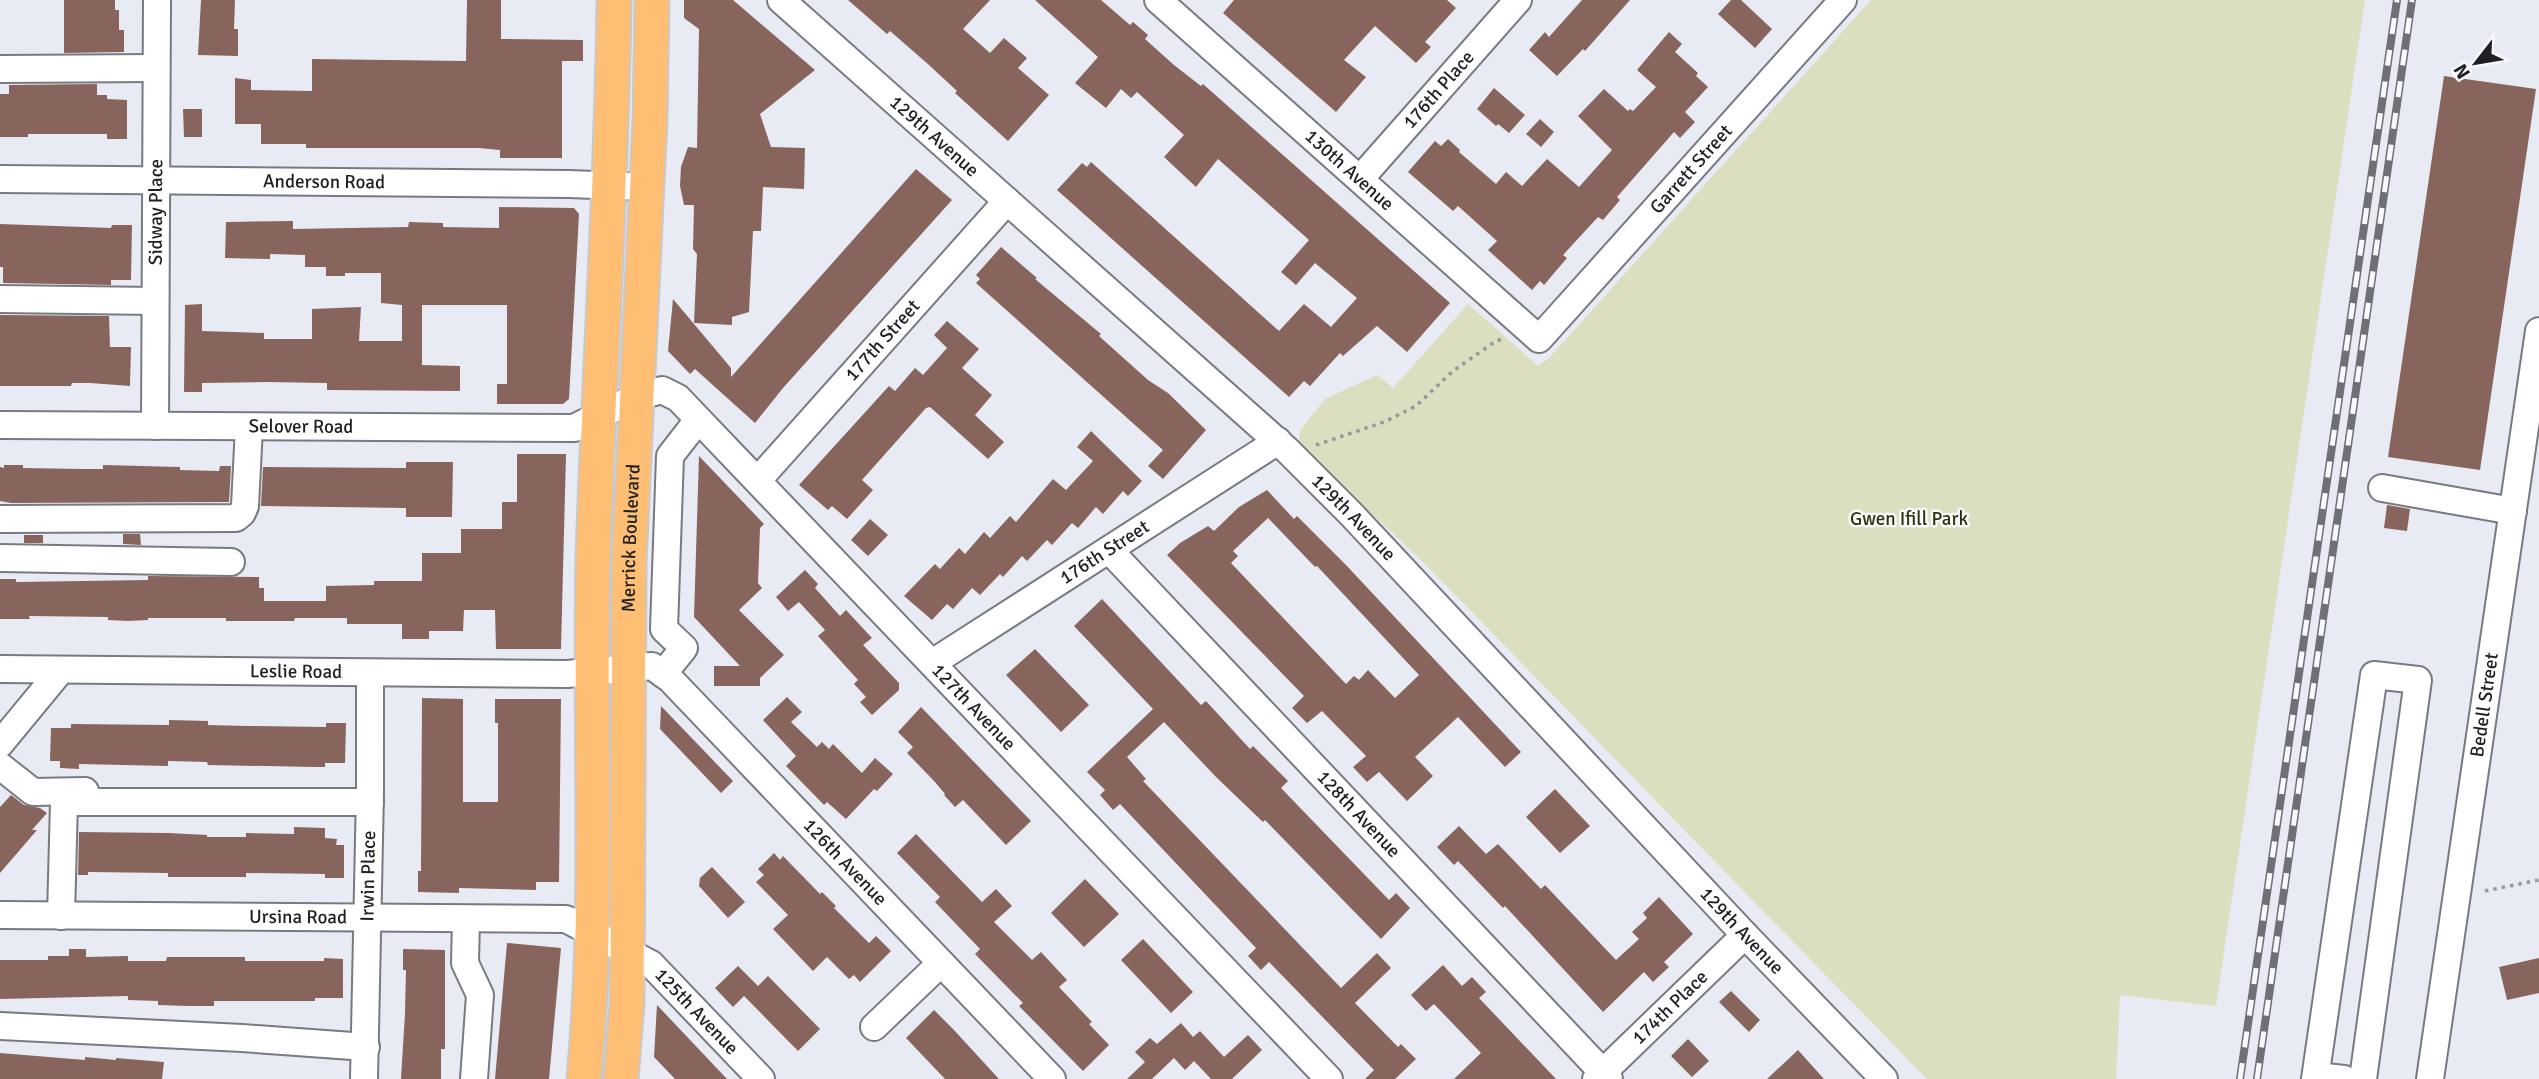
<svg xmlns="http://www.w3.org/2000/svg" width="2539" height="1079" font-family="Signika,sans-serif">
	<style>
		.green { fill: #dbdebf }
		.building { fill: #88655c; fill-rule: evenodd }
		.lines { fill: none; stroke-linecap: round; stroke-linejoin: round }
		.minor-casing { stroke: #787a82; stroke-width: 30 }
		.major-casing { stroke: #c9c9ca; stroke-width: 37 }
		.path { stroke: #96989e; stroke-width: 3.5; stroke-dasharray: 3.5 5; stroke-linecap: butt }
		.minor { stroke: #fff; stroke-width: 26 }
		.major { stroke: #febe74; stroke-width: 33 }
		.rail-casing { stroke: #6e7075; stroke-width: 8 }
		.rail { stroke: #f7f9fe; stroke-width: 5; stroke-dasharray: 16; stroke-linecap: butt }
		.labels { text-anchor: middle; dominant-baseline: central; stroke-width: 5; stroke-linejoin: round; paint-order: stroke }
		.street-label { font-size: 19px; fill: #1f2023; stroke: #f7f9fe }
		.park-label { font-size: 19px; fill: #303205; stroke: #f7f9fe }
	</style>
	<rect width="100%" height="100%" fill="#e9ebf4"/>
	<path class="green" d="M1871,0H2365L2216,1006L2120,995L2116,1079H1927L1425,564L1299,444L1300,431L1325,399L1377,375L1393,388L1468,304L1538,366L1549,358Z"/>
	<path class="building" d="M64,0H115V10H119V30H124V52L64,53Z
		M201,0H235L234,29H238V56L198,55Z
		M467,0H501V39L583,40V61H562V158H500V150L479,148H306V144H261V124H235V78L251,80V90L312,91V59L466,61Z
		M684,0H733L815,70L760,114L771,147L805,148L804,189L763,187L761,231H753L749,312L732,317V325L694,323L697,254L693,249L694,205H684L680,186L681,167L688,147L697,148L699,29L684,18Z
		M848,0H990L963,29L990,53L1004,38L1027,58L1018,68L1049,95L1008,141L955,93L957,91L929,65L890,31L887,34Z
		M1035,0H1101L1130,25L1133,22L1148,35L1145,39L1174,65L1201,86L1203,84L1450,303L1407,352L1377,326L1343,356L1340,353L1310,386L1304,381L1289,397L1057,190L1082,163L1087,167L1091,162L1279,331L1304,304L1331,327L1357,298L1315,263L1296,285L1281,272L1309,240L1218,159L1196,187L1164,157L1184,135L1137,92L1131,98L1121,89L1106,108L1075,83L1098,57Z
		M1234,0H1447L1456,8L1425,42L1431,47L1416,63L1375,26L1344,60L1366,77L1336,112L1223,13Z
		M1582,0H1630L1585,51L1583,49L1557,76L1529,50L1545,32L1549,37Z
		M1731,0H1741L1772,29L1755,48L1718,14Z
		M1669,32L1682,44L1675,52L1698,73L1696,76L1708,87L1685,112L1695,122L1680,138L1674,132L1617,197L1620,200L1603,220L1598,217L1563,255L1567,258L1544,285L1540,281L1532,290L1488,250L1497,241L1458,206L1453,211L1408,172L1435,141L1441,146L1448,139L1460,150L1459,152L1496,184L1506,172L1522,186L1547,159L1579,187L1612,150L1578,116L1604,89L1628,111L1630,109L1633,111L1656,87L1637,70Z
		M2444,76L2536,89L2480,470L2388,457Z
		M97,84V95H107V99L127,100V139H107V134H28V137H0V94H9V85Z
		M1494,88L1525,115L1509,133L1498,124L1496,126L1477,109Z
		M183,109H202V137H184Z
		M1540,119L1554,132L1541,147L1526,134Z
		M916,169L952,200L783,388L755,423L695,369L690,374L668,351L673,299L731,368V377Z
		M499,207L574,208L579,214L569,399L563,404H497V384H507V305H422V365L460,366V391L327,390V383L266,382L202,383V392H184L185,305L202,304V331L264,333V339H312V309L361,307L359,341H402V305L381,303V273H345V276H326V267H305V255L270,254V259L225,258L226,222L293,221V229L408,227L409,222L443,223V227L499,228Z
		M0,224L111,228L112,225H132L131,280H111V285L3,283V267H0Z
		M1001,247L1037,278L1035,279L1101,334L1099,336L1148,380L1168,393L1206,430L1163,479L1148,466L1163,450L976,283L980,279L976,275Z
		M0,315L109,316L110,347H131L130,386L90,383H72L71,386H0Z
		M947,321L979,349L962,368L992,395L975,415L1004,442L988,459L930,407L926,408L862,480L873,490L847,519L832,506L828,510L799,485L889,386L895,391L915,368L923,375L947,348L934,335Z
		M1091,431L1142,481L1128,496L1123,491L1103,514L1096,507L1078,528L1072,523L1052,545L1047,540L1027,561L1022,556L1003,577L1000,574L980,595L972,588L953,609L947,604L932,620L904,596L935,564L940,569L959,548L965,554L984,532L990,538L1010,516L1016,522L1053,479L1066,490L1093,461L1077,447Z
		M517,454H566L561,649H496L495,610H464L463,631H429V639H402V624H347V618H295L294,621H226V618H148V620L128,621L108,620V617L29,616L30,619H0V579H16V582L148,580V576L259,577V588H264V601H326V586L374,585V581H422V553H461V529H502V502H517Z
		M699,456L764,524L760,528L758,583L762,588L739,610L784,655L760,678V686H714V666H740L694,617Z
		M406,462H453L452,517H406V508L261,506L263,467L406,468Z
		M4,465H23V468L82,469H103V465L180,467V470L219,471L220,466H231L229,502L11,503L0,501V467L4,468Z
		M1267,490L1294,519L1297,516L1346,565L1521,752L1505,767L1458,717L1415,757L1433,776L1407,801L1379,772L1367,782L1353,767L1366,756L1322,711L1307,723L1292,708L1304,696L1167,555L1180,543L1208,526L1214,531L1239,507ZM1268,518L1315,567L1317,566L1419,675L1395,698L1368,670L1359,680L1354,676L1346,684L1231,563L1238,556L1233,551Z
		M2387,505L2410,509L2407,531L2384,528Z
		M870,519L888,535L868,556L851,540Z
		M123,534H140L141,545L123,544Z
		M24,535H43V543H24Z
		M805,570L818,584L815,588L840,616L846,610L872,638L863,645L899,683V690L872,715L860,702L866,697L854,684L858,680L818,636L825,630L799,602L788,611L776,597Z
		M1102,599L1201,705L1206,701L1250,749L1253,746L1288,781L1281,788L1389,900L1396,893L1410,908L1381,939L1265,820L1263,822L1216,777L1164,722L1127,757L1146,779L1143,781L1341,988L1377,953L1391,968L1355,1003L1398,1047L1401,1044L1416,1059L1395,1079H1365L1374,1070L1269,962L1261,970L1248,956L1256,948L1120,804L1113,810L1100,795L1105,790L1087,772L1153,709L1074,626Z
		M1035,649L1089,705L1061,732L1006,675Z
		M787,697L802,712L791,722L817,747L822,742L829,749L833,744L862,773L875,758L893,774L877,791L874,789L846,819L827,802L824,805L786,766L796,756L763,720Z
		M422,698L463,699V802H498V723H495V699H561L559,882H536V890L459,888V893L418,892V871H421Z
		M661,706L733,781L721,793L660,729Z
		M921,707L1031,821L1006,845L963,800L955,807L944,795L945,794L935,782L907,753L913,747L898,732Z
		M169,720L208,721V725L247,726L326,727V723H346L345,763H325V767H315L208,765L207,762L168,761V766L79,764V769L60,768V761H50L51,728H71V724L169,725Z
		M1555,789L1590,826L1560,853L1526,817Z
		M11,795L24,805L40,808L47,813L32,830H37L0,873V807Z
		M1459,826L1486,854L1498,844L1541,889L1545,885L1616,960L1639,939L1632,932L1647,918L1643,913L1659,897L1693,934L1664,962L1669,967L1653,982L1644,972L1603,1012L1505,906L1503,908L1458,861L1454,865L1437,847Z
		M294,827L325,828V838L337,839L336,845H344V878H325V874L246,873V877H168V873L88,872V875H78L79,832L168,833L207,835V837H246V833L294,834Z
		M916,834L982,902L996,889L1012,906L994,922L1032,960L1041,952L1067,980L1059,987L1092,1022L1089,1024L1109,1045L1083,1071L1019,1006L1023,1003L975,954L980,949L935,902L940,897L897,853Z
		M774,853L780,860L783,856L820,894L822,892L836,906L834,908L869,943L876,936L891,951L860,982L854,975L849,979L827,957L813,971L773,929L788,915L756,882L764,875L758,869Z
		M712,867L745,902L728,918L699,886L700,878Z
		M1085,879L1119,914L1084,947L1051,913Z
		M1143,939L1193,992L1171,1013L1121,960Z
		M507,943L561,948L549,1079H495Z
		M69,949H86V957L128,956V961H166L167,957H245V961H324V958L343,959V998H315V1001H214V1006H188L158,1005V1001L128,1000V996L0,999V960H48V956H69Z
		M403,949L445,950V1049H441V1079H401L405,1013L406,970H403Z
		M2539,958V993L2507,1000L2499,967Z
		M1443,965L1462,986L1472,977L1486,992L1479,998L1556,1079H1454L1481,1053L1434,1004L1426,1011L1411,995Z
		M738,966L758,986L768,976L820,1029L798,1051L744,996L733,1007L715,988Z
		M1731,991L1760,1020L1749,1032L1719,1002Z
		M657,1005L727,1079H675L654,1057Z
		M934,1010L953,1029L999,1079H945L906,1038Z
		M1181,1023L1193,1037L1200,1031L1224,1057L1248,1035L1262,1050L1232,1079H1211L1194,1061L1185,1070L1174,1058L1152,1079H1127L1145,1062L1135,1052L1150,1038L1157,1044Z
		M1688,1039L1709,1061L1692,1077L1671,1056Z
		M1798,1050L1824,1079H1767Z
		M0,1053L85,1060V1057L116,1060V1058L164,1062L162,1079H0Z"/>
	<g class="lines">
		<g class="minor-casing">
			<g id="minor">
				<path id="s1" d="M781,0L1287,450L1352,515L1745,935L1884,1079"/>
				<path id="s2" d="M1158,0L1539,339L1843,0"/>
				<path d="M0,69L156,68"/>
				<path id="s3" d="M0,179L569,184L647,187"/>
				<path id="s4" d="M1360,179L1518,0"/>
				<path d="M0,299L155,301"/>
				<path id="s5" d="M0,425L574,428L636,397L662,390L678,398L1329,1079"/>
				<path id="s6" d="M155,426L157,0"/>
				<path id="s7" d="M758,480L1007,201"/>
				<path d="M2382,488L2513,511"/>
				<path d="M0,519L236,518L242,513L245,506L249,427"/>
				<path id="s8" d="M1110,551L1609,1079"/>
				<path d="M0,558L231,562"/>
				<path id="s9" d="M932,663L1278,441"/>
				<path id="s10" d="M0,669L567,674L652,666L670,679L1052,1079"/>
				<path d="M663,674L684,648L664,629L670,456L698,420"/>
				<path d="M0,744L61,670"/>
				<path d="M0,766L33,792L85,791"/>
				<path id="s11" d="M0,915L566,919L651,964L761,1079"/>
				<path d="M61,916L64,802H370"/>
				<path d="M466,919L465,963L480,995L474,1079"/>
				<path d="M0,1026L242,1038L366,1047"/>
				<path d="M874,1027L941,963"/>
				<path d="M2316,1076L2344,1079"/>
				<path id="s12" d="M364,1079L370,792V673"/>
				<path id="s13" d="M1596,1079L1745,935"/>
				<path d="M2315,1079L2374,675L2418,680L2363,1079"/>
				<path id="s14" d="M2430,1079L2539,331"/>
			</g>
		</g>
		<g class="major-casing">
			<g id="major">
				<path d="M584,1079C600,906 589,732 593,558C599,372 612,186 614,0"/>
				<path id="s15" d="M621,1079L627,1003L629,562L650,119L652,0"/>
			</g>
		</g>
		<path class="path" d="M1316,445L1384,422L1416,406L1453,371L1493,343L1504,338
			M2485,891L2539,880"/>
		<use href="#minor" class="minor"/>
		<use href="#major" class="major"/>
		<g class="rail-casing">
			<path id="rail" d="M2240,1079L2397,0
				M2257,1079L2412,0"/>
		</g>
		<use href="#rail" class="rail"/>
	</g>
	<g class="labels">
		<g class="street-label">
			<text stroke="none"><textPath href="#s4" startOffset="119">176th Place</textPath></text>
			<text stroke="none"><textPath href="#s1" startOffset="205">129th Avenue</textPath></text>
			<text stroke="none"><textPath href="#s2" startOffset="256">130th Avenue</textPath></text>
			<text stroke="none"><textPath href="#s2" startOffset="738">Garrett Street</textPath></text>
			<text stroke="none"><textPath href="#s3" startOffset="324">Anderson Road</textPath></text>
			<text stroke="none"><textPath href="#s6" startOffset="214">Sidway Place</textPath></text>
			<text stroke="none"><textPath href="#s7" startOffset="187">177th Street</textPath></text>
			<text stroke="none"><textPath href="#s5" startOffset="301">Selover Road</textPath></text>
			<text stroke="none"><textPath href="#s1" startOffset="772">129th Avenue</textPath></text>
			<text stroke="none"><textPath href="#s15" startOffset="541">Merrick Boulevard</textPath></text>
			<text stroke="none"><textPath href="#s9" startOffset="205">176th Street</textPath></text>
			<text stroke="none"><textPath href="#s10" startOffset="296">Leslie Road</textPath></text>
			<text stroke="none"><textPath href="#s14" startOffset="378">Bedell Street</textPath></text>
			<text stroke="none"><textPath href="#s5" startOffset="1116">127th Avenue</textPath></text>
			<text stroke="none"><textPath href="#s8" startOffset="362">128th Avenue</textPath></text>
			<text stroke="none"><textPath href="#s10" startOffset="928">126th Avenue</textPath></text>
			<text stroke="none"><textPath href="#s12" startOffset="203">Irwin Place</textPath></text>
			<text stroke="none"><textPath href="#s11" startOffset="298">Ursina Road</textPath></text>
			<text stroke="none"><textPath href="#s1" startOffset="1339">129th Avenue</textPath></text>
			<text stroke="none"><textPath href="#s13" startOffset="103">174th Place</textPath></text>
			<text stroke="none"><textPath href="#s11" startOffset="728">125th Avenue</textPath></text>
		</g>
		<g class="park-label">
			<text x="1909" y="519">Gwen Ifill Park</text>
		</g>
	</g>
	<g transform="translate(2476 63) rotate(239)" stroke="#f7f9fe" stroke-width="5" paint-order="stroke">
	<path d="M0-5L12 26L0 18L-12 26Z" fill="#1f2023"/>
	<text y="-10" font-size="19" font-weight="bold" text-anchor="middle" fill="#1f2023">N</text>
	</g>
</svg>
